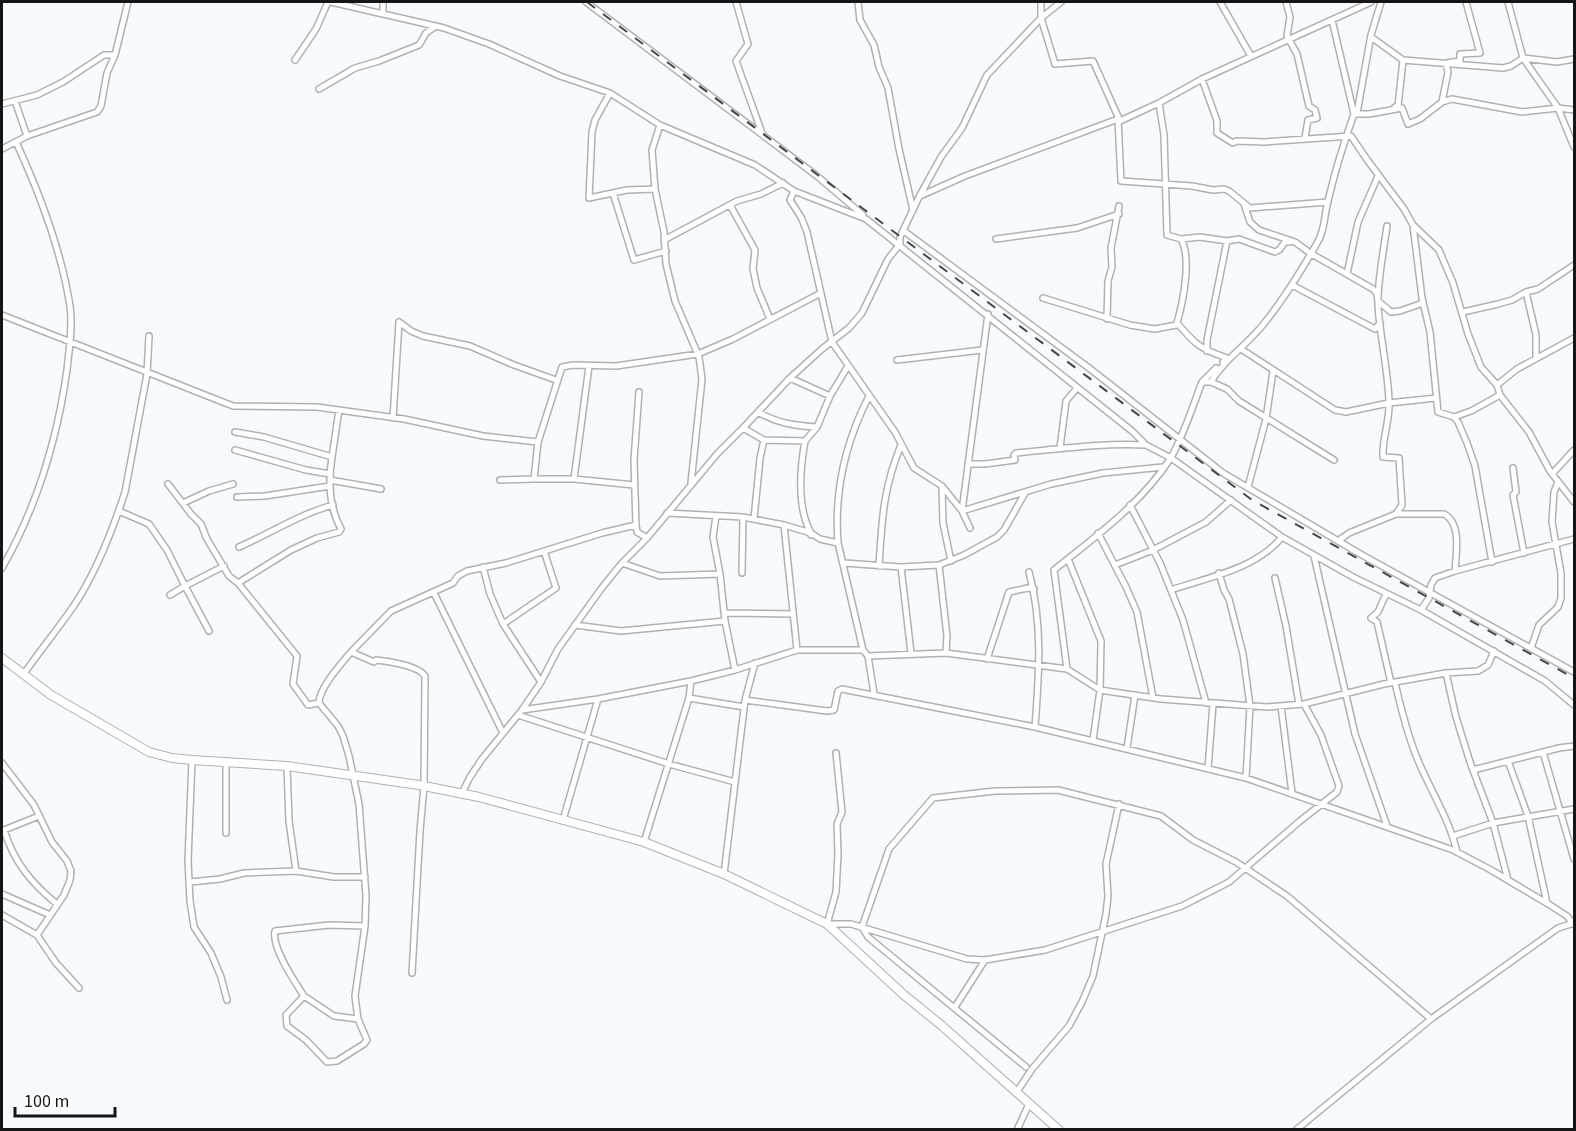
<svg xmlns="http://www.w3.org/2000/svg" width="1576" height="1131" font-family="'Source Sans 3',sans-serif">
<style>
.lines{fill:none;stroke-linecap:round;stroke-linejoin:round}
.street-casing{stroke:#afb2b4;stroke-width:8}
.secondary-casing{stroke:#afb2b4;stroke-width:10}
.street{stroke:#fff;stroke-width:5}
.secondary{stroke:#fff;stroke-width:8}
.rail{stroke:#454648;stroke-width:2;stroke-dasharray:10 10;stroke-linecap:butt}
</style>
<rect width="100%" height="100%" fill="#f8fbfe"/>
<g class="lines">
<defs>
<path id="street" d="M 331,2 L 444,28 L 489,44 L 560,76 L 610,93 L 660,125 L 755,165 L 794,191 L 866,219 L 1132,431 L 1146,445 L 1171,458 L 1282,537 L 1353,577 L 1421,610
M 383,2 L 383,14
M 586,2 L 817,176 L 863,215
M 736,2 L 748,44 L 736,61 L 762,133
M 858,2 L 860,20 L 874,45 L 879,67 L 888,88 L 899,149 L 913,210
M 1041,2 L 1041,18 L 1055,64 L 1093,61 L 1120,121
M 1220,2 L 1251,56
M 1286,2 L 1290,17 L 1287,36 L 1297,54 L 1309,106 L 1315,110 L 1317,118 L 1308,120 L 1305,138
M 1466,2 L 1480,53 L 1460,54 L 1460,61 L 1446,63 L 1448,72 L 1442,102 L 1452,99 L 1522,112 L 1558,108 L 1574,110
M 1508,2 L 1523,58 L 1558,108 L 1574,147
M 1332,20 L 1354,114 L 1369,114 L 1402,108 L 1408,124 L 1420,119 L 1442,102
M 1371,37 L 1403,60 L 1503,68 L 1511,66 L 1523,58 L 1557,62 L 1574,59
M 295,60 L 316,29 L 328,2
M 1202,79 L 1217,121 L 1217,133 L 1233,143 L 1236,141 L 1264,142 L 1351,136 L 1368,161 L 1404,209 L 1413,225 L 1439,250 L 1453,283 L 1468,334 L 1481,367 L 1497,385 L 1500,395 L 1529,432 L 1550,471 L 1574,502
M 319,89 L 355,68 L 379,61 L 419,45 L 426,33 L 436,26
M 610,93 L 595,120 L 592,132 L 589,198 L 627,190 L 655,189
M 15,101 L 27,136
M 1159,103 L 1164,135 L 1167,235 L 1181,239 C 1192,258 1183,302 1177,323 C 1195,344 1200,349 1227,358 L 1223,362
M 2,104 L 37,95 L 63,82 L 104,55 L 115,55
M 1395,107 L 1398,106 L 1403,60
M 1118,119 L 1121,181 L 1192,186 L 1213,190 L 1224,189 L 1229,191 L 1250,208 L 1328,202
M 660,125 L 652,150 L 655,189 L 664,232 L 666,264 L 675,301 L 699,357 L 702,379 L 691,483
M 2,149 L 27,136 L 97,112 L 101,106 L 107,73 L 115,55 L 128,2
M 794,191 L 790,200 L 801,217 L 807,232 L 832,342 L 895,432 L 914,468 L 942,486 L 962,511 L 1051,484 L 1103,473 L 1163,467
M 613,193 L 634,260 L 666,251
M 920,196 L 965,176 L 1118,119 L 1120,121 L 1159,103 L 1202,79 L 1371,2
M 1244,204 L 1250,222 L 1259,230 L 1295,242 L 1310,253 L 1373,289 L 1377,294 L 1378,301 L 1391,312 L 1400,311 L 1423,303
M 730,205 L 755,250 L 753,269 L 757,288 L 770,319
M 1413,225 L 1422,298 L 1430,332 L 1438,412 L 1454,417 L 1458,422 L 1467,443 L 1475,466 L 1492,562
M 1387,226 C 1384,248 1377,284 1378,305 C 1380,338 1388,369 1389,402 C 1390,421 1382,438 1383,457 L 1399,458 L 1402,505 L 1396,514
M 904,231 L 1089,368 L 1223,473 L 1362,555 L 1574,672
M 996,239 L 1077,228 L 1119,214
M 1181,239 L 1200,237 L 1227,241 L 1239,239 L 1275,252 L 1279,250 L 1285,242 L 1290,242
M 664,240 L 737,201 L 761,194 L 783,183
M 1347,274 L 1358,222 L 1378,176
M 1292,285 L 1375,329 L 1380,323
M 1526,292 L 1536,335 L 1536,358
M 1043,298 L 1130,325 L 1155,329 L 1176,325 L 1177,323
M 1463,312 L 1498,304 L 1512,300 L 1526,292 L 1538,289 L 1574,265
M 2,315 L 233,406 L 317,407 L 404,419 L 483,436 L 538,442
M 1107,319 L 1108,281 L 1112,267 L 1111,248 L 1119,206
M 399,322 L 411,331 L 423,336 L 470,346 L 514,365 L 556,380
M 1241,349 L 1335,410 L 1346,412 L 1389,403 L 1436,398
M 1207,351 L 1207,340 L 1227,241
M 897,360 L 982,350
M 790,378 L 830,396
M 1202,382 L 1216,368
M 1211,382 L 1227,389 L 1239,401 L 1334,460
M 1497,385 L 1517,369 L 1574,338
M 639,392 L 634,460 L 636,525 L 637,532 L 647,538
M 758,412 C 777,423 795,426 817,427
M 1454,417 L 1471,411 L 1500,395
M 393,418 L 399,322
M 235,432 L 264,437 L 332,457 L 339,410
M 805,441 L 817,427 L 830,396 L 848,366
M 1060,448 L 1066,401 L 1077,388
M 235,450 L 306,470 L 330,474
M 968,464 L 985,464 L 1015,460 L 1014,455 L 1016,453 C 1059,449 1101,443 1145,445
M 1513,468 L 1516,492 L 1513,495 L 1524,553
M 1552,474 L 1574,450
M 574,479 L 589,366
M 330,480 L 381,489
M 500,480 L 534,479
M 168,484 L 191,514 L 201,524 L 207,539 L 229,576 L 238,583 L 291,550 L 317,538 L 339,532 L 341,529 C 329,507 328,482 332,457
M 634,485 L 574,479 L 534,479 L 538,442 L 562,367 L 573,365 L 616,366 L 698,354 L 733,339 L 821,293
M 1248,487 L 1266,419 L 1273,371
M 942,488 L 943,523 L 951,561
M 237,497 L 265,496 L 330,486
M 183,503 L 209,491 L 233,484
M 1130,505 L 1160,563 L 1183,620 L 1206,703
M 119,511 L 149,524 L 167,550 L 185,586 L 224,566
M 667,513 L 743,517 L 784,525 L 811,533 C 797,508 800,469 805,441 L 764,440 L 743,428
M 716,516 L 713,537 L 720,574
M 754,519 L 760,458 L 764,440
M 784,525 L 797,650
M 970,528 L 962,511 L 988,314
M 1098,533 L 1126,587 L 1137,612 L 1153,698
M 811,535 L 811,533 L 820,539 L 838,543 C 834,492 846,441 869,396
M 1574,539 L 1455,571 L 1435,578 L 1431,585 L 1429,598 L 1421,610 L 1545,681 L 1574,705
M 1338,541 L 1349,533 L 1396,514 L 1444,514 C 1462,523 1456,554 1455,571
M 838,543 L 863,650
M 239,547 C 271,533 300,514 333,505
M 1314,556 L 1355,734 L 1387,826
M 1068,559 L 1101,641 L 1100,690 L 1093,740
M 622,563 L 660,576 L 720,574 L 725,621 L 735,670
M 844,563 L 901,567 L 939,565 L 964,555 L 997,537 L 1004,530 L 1025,493
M 939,565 L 947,636 L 946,653
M 1115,565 L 1153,550 L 1206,522 L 1231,500
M 879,566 C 882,519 883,489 901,445
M 483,567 L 490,594 L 503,624
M 901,567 L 911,653
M 2,568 C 37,507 57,440 67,370 C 69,349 73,327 70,306 C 61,249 40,194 16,142
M 1029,572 C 1043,623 1039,675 1035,727
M 742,573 L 743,517
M 1219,573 L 1224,590 L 1229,599 L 1243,654 L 1250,706 L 1246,778
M 1275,578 L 1286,626 L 1299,704
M 238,583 L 297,656 L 293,684 L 308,705 L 319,703
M 1171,590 C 1209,577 1256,569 1282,537
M 434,593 L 503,733
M 1386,594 L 1378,612 L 1371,618 L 1377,622 L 1391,683
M 170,595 L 185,586 L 209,631
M 724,613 L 792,614
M 575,625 L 621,631 L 725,621
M 1531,648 L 1539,625 L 1558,607 L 1561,598 L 1561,573 L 1552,522 L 1554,492 L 1558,482
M 351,652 C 341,664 319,688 319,703 L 338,726 L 343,736 L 349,756 L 359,804 L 366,896 L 365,926 L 355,996 L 358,1019 L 367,1040 L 364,1044 L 337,1061 L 327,1062 L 306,1040 L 287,1026 L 286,1015 L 304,996 L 334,1016 L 358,1019
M 868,656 L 874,694
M 987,659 L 1009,592 L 1028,588 L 1034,589
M 1067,669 L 1054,570 C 1095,537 1141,504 1170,459 C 1182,440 1194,403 1202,382 L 1211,382 C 1224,359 1250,343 1266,321 C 1285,297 1301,271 1316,245 C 1325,231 1324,216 1328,201 C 1335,171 1344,142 1354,114 L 1357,113 L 1371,35 L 1381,2
M 1446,673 L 1456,717 L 1470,762 L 1493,823 L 1508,880
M 23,675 C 39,652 57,630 73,607 C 96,573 112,532 125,492 L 147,374 L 149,336
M 541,682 L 503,624 L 556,588 L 544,551
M 1395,683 C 1401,708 1407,734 1417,758 C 1430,790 1449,818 1457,852
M 689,698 L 744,707
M 745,700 L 755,663
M 1281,706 L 1292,793
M 522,710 L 598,699 L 691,681 L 735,670 L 797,650 L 863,650 L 868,656 L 946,653 L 1067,669 L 1100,690 L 1161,699 L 1267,707 L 1304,704 L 1384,684 L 1446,673 L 1478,671 L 1488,665 L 1494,651
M 518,715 L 669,764 L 735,782
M 1127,748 L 1135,695
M 1543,752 L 1574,859
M 836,753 L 842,812 L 837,824 L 838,854 L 836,892 L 827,924 L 851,924 L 967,959 L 985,960 L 1045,950 L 1182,906 L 1229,882 L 1300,821 L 1337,792 L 1339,786 L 1321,735 L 1304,704
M 192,760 L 188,861 L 190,901 L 194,927 L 211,953 L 221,977 L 227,1000
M 1508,761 L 1528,816 L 1547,903
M 2,763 L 34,805 L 52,842 L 67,861 L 71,871 L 70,880 L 64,895 L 37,935 L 2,915
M 287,766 L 289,821 L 296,871 L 334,877 L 365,877
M 1208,769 L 1213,704
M 1473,770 L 1559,748 L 1574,746
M 462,793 L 470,777 L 482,759 L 522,710 L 541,682 L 558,649 L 601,589 L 622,563 L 647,538 L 717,454 L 743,428 L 790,378 L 822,349 L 849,328 L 862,313 L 888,259 L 900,244 L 900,237 L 919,197 L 941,157 L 962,128 L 987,75 L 1041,18 L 1061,2
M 39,816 L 4,830 C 14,862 31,883 57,904
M 563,820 L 598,699
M 226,833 L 226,761
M 1453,836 L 1493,823 L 1574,809
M 644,842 L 689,698 L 691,681
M 724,874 L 745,700 L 827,711 L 834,710 L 838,691 L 842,689 L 1035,727 L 1246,778 L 1453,850 L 1491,870 L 1550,905 L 1567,916 L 1573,924
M 190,882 L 220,879 L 244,873 L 296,871
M 2,894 L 50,915
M 37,935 L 56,963 L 79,988
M 412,973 L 420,831 L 424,786 L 425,676 C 419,666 388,661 376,660 L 374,662 L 351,652 L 391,611 L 453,583 L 458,576 L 467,571 L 506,563 L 602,533 L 636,525
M 304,996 C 295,982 271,947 275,931 L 329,925 L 365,926
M 955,1007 L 985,960
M 1026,1067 L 868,937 L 862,927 L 889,849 L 933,798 L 995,791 L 1058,790 L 1161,816 L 1193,840 L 1236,862 L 1287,896 L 1431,1019
M 1016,1093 L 1032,1069 L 1069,1026 L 1082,1002 L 1093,976 L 1106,914 L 1108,896 L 1106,864 L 1119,804
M 1017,1130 L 1029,1104
M 1296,1130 L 1431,1019 L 1558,928 L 1574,923"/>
<path id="secondary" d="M 2,658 L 51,695 L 149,752 L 172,758 L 192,760 L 287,766 L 419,785 L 479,797 L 644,842 L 724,874 L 827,924 L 904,995 L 941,1025 L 1059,1130"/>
</defs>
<use href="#street" class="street-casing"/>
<use href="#secondary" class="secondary-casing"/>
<use href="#street" class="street"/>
<use href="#secondary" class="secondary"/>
<path class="rail" d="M 587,2 L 1252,500 L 1574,678"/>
</g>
<rect width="1576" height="1131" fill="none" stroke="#151617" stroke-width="6"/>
<path d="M15 1107v9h100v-9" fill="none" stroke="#151617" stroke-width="3"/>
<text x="24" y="1107" font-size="18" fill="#151617" stroke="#ffffff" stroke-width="4.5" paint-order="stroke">100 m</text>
</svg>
